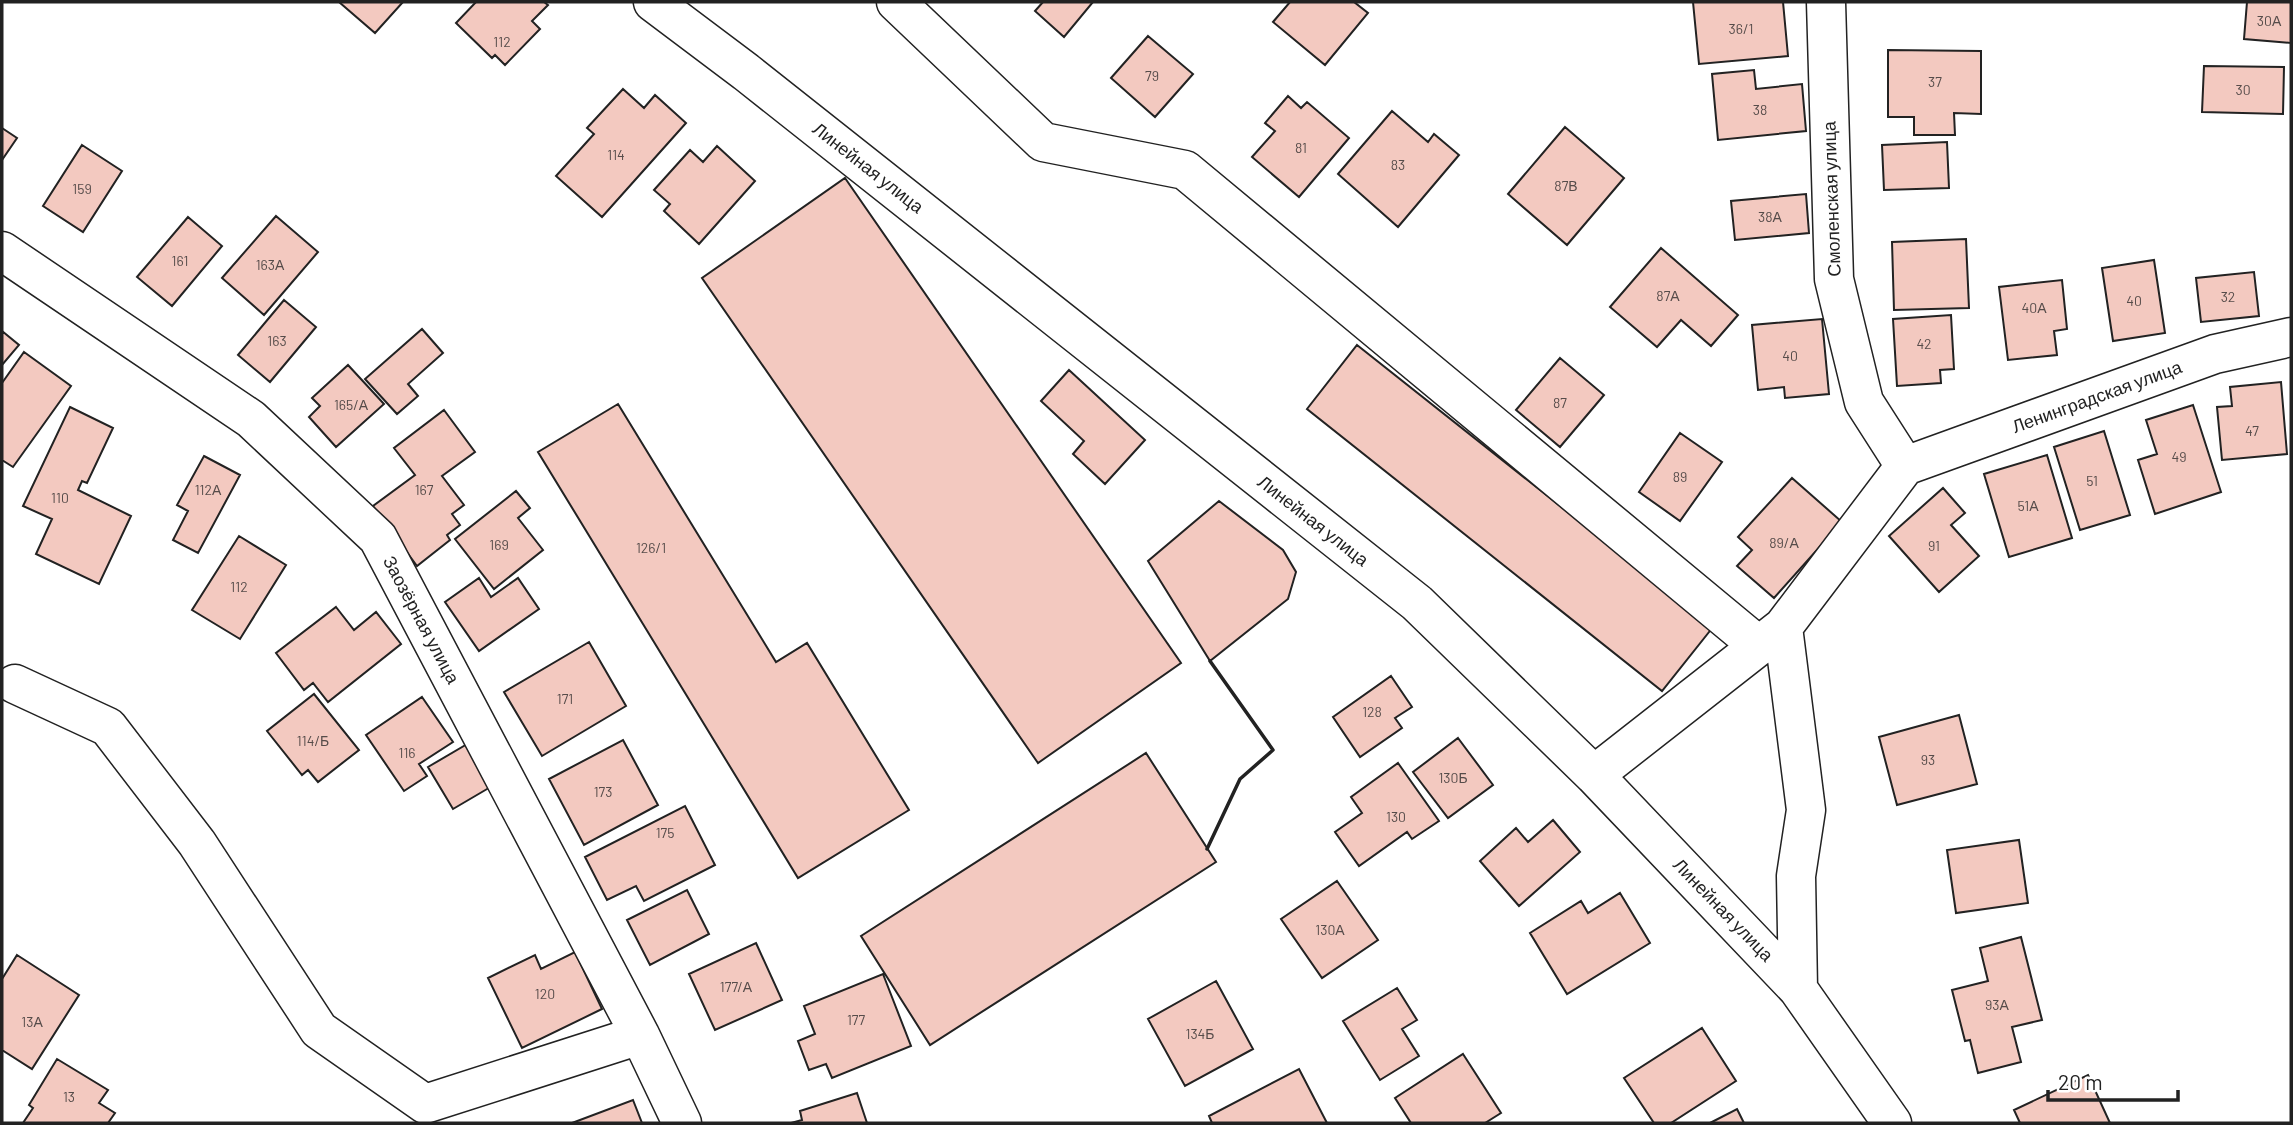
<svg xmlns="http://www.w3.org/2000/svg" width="2293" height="1125" font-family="Barlow,sans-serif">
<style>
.building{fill:#f3c9c0;stroke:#222;stroke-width:2}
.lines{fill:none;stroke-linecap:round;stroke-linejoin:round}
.minor-casing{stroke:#222;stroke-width:41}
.minor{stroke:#fff;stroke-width:38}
.wall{stroke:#222;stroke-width:3.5}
.labels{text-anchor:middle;stroke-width:5;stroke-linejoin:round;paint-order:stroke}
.number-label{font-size:14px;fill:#564c4a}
.street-label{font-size:18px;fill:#222;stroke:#fff}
</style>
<rect width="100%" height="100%" fill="#fff"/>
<path class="building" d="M 339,2 L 403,2 L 375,33 Z
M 476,2 L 544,2 L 548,5 L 532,21 L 540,29 L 505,65 L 495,55 L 492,58 L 456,23 Z
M 1043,2 L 1093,2 L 1064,37 L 1035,11 Z
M 1290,2 L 1354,2 L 1368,13 L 1325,65 L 1273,22 Z
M 1693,2 L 1783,2 L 1788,56 L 1699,64 Z
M 2247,2 L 2291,2 L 2291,43 L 2244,39 Z
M 1148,36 L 1193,74 L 1155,117 L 1111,78 Z
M 1888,50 L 1981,51 L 1981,114 L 1954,113 L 1955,135 L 1914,135 L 1914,117 L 1888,117 Z
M 2204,66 L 2284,67 L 2283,114 L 2202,112 Z
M 1754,70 L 1756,89 L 1802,84 L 1806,131 L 1718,140 L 1712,74 Z
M 623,89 L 644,108 L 655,95 L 686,123 L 602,217 L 556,176 L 594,134 L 587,128 Z
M 1288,96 L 1301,108 L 1307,102 L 1349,138 L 1299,197 L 1252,157 L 1275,131 L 1265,123 Z
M 1392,111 L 1428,142 L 1434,134 L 1459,155 L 1398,227 L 1338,174 Z
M 1565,127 L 1624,178 L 1567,245 L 1508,194 Z
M 2,128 L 17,138 L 2,160 Z
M 1947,142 L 1949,188 L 1884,190 L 1882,145 Z
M 82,145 L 122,171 L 83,232 L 43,206 Z
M 717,146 L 755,181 L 699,244 L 664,211 L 670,204 L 654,190 L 690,150 L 703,162 Z
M 845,178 L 1181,663 L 1038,763 L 702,278 Z
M 1806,194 L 1809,233 L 1735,240 L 1731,201 Z
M 276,216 L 318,252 L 264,315 L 222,278 Z
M 188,217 L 222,246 L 172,306 L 137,277 Z
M 1966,239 L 1969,308 L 1894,310 L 1892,242 Z
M 1661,248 L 1738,315 L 1711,346 L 1681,320 L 1657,347 L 1610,307 Z
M 2154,260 L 2165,333 L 2113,341 L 2102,268 Z
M 2254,272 L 2259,316 L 2201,322 L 2196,278 Z
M 2062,280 L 2067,329 L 2054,331 L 2057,355 L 2008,360 L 1999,287 Z
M 284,300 L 316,327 L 270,382 L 238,355 Z
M 1951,315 L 1954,369 L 1940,370 L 1941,383 L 1897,386 L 1893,319 Z
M 1822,319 L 1829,394 L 1785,398 L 1784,387 L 1758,390 L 1752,325 Z
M 422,329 L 443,353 L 408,384 L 418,396 L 397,414 L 365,379 Z
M 2,331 L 19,345 L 2,365 Z
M 1357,345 L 1713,627 L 1662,691 L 1307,409 Z
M 24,352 L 71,386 L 13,467 L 2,460 L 2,383 Z
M 1560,358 L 1604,395 L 1560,447 L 1516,410 Z
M 348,365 L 384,404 L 336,447 L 309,417 L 320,406 L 312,398 Z
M 1069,370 L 1145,440 L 1105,484 L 1073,454 L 1084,441 L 1041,401 Z
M 2281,382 L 2287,454 L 2222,460 L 2217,407 L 2232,406 L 2230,387 Z
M 618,404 L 776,662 L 807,643 L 909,810 L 798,878 L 538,452 Z
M 2193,405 L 2221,492 L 2155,514 L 2138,460 L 2157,454 L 2146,420 Z
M 70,407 L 113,428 L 87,483 L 82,481 L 78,490 L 131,516 L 99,584 L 36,554 L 52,519 L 23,506 Z
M 444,410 L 475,452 L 442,476 L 464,505 L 452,514 L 460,525 L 447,535 L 450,540 L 417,566 L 373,506 L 415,475 L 394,448 Z
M 2104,431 L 2130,515 L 2080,530 L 2054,447 Z
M 1680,433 L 1722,462 L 1680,521 L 1639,492 Z
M 2047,455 L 2072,538 L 2009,557 L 1984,474 Z
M 204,456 L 240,475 L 198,553 L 173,540 L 188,511 L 177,505 Z
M 1792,478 L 1842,522 L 1774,598 L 1737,566 L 1752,550 L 1738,537 Z
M 1943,488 L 1965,513 L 1951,525 L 1979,556 L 1939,592 L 1889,536 Z
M 516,491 L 530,508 L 518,518 L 543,550 L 494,589 L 455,539 Z
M 1219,501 L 1283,550 L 1296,572 L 1288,599 L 1210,661 L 1148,561 Z
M 239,536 L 286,565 L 240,639 L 192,610 Z
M 479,578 L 491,597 L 518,578 L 539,609 L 479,651 L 445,602 Z
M 336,607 L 354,630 L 376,612 L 401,644 L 328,702 L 313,683 L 304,690 L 276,653 Z
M 589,642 L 626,706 L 542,756 L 504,692 Z
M 1391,676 L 1412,707 L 1395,718 L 1402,728 L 1360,757 L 1333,717 Z
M 314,694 L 359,750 L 318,782 L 308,770 L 302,775 L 267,731 Z
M 422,697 L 453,742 L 419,764 L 427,776 L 404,791 L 366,735 Z
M 1959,715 L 1977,784 L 1897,805 L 1879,737 Z
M 1458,738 L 1493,785 L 1448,818 L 1413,772 Z
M 474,740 L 499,782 L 453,809 L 428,767 Z
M 623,740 L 658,805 L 584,845 L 549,779 Z
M 1146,753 L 1216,862 L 930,1045 L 861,936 Z
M 1398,763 L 1439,821 L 1412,839 L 1407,832 L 1359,866 L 1335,832 L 1362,813 L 1351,797 Z
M 685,806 L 715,865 L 644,901 L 636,886 L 607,900 L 585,857 Z
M 1553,820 L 1580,852 L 1519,906 L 1480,861 L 1516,828 L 1528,842 Z
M 2019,840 L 2028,903 L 1956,913 L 1947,850 Z
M 1337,881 L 1378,940 L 1322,978 L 1281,919 Z
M 687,890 L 709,934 L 650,965 L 627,920 Z
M 1620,893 L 1650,943 L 1567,994 L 1530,933 L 1581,901 L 1588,913 Z
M 2021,937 L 2042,1020 L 2012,1027 L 2021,1062 L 1978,1073 L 1970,1040 L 1965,1041 L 1952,990 L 1988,981 L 1980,948 Z
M 756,943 L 782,1000 L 715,1030 L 689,974 Z
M 575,952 L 602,1009 L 522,1048 L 488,978 L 535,955 L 541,969 Z
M 17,955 L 79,995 L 32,1069 L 2,1050 L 2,979 Z
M 883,974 L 911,1046 L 832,1078 L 826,1064 L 809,1070 L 798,1041 L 815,1034 L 804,1006 Z
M 1216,981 L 1253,1049 L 1185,1086 L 1148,1019 Z
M 1397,988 L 1417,1020 L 1402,1029 L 1419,1056 L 1380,1080 L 1343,1021 Z
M 1702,1028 L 1736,1081 L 1671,1123 L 1654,1123 L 1624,1078 Z
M 1463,1054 L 1501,1113 L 1485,1123 L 1411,1123 L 1395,1098 Z
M 57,1059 L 108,1090 L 99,1103 L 115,1113 L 108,1123 L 23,1123 L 33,1108 L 29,1105 Z
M 1299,1069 L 1327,1123 L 1212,1123 L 1209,1116 Z
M 2088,1075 L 2110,1123 L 2020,1123 L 2014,1110 Z
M 857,1093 L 867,1123 L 791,1123 L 802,1120 L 800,1111 Z
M 633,1100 L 642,1123 L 572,1123 Z
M 1737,1109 L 1744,1123 L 1710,1123 Z"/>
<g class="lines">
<defs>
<path id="minor" d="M 653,2 L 746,72 L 1417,603 L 1594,775 L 1798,989 L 1892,1123
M 896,2 L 1043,142 L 1185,170 L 1759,646
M 1826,2 L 1834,279 L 1864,402 L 1905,466
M 2,251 L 251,419 L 378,538 L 640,1035 L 682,1123
M 1905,466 L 2215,354 L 2291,337
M 1783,627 L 1806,810 L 1796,876 L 1798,989
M 15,684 L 108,727 L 197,843 L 319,1030 L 425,1104 L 640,1035
M 1594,775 L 1783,627 L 1905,466"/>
</defs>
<use href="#minor" class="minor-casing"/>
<use href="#minor" class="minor"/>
<path class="wall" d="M 1207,849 L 1240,779 L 1273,750 L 1210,661"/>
</g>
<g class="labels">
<g class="number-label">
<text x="2269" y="26">30А</text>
<text x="1741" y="34">36/1</text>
<text x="502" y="47">112</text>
<text x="1152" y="81">79</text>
<text x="1935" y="87">37</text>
<text x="2243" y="95">30</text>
<text x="1760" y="115">38</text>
<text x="1301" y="153">81</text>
<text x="616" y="160">114</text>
<text x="1398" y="170">83</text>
<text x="1566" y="191">87В</text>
<text x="82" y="194">159</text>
<text x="1770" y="222">38А</text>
<text x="180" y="266">161</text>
<text x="270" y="270">163А</text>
<text x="1668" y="301">87А</text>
<text x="2228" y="302">32</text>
<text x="2134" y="306">40</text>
<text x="2034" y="313">40А</text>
<text x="277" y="346">163</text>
<text x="1924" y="349">42</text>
<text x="1790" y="361">40</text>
<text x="1560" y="408">87</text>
<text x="351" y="410">165/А</text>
<text x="2252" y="436">47</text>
<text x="2179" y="462">49</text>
<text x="1680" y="482">89</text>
<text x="2092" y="486">51</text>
<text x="208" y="495">112А</text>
<text x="424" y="495">167</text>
<text x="60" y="503">110</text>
<text x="2028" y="511">51А</text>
<text x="1784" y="548">89/А</text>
<text x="499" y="550">169</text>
<text x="1934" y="551">91</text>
<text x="651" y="553">126/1</text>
<text x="239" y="592">112</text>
<text x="565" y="704">171</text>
<text x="1372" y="717">128</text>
<text x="313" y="746">114/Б</text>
<text x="407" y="758">116</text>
<text x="1928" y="765">93</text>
<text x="1453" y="783">130Б</text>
<text x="603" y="797">173</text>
<text x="1396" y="822">130</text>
<text x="665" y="838">175</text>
<text x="1330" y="935">130А</text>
<text x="736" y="992">177/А</text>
<text x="545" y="999">120</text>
<text x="1997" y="1010">93А</text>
<text x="856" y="1025">177</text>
<text x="32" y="1027">13А</text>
<text x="1200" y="1039">134Б</text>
<text x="69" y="1102">13</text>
</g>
<g class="street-label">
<text transform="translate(868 168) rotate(38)" y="6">Линейная улица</text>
<text transform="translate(1832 199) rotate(-92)" y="6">Смоленская улица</text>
<text transform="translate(2097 397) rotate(-20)" y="6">Ленинградская улица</text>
<text transform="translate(1313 521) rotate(38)" y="6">Линейная улица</text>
<text transform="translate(421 620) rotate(62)" y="6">Заозёрная улица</text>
<text transform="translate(1723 910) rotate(46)" y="6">Линейная улица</text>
</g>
</g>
<rect width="2293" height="1125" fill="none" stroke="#222222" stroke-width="7"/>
<path d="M2048 1090v10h130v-10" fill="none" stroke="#222222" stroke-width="3.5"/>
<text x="2058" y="1090" font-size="21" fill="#222222" stroke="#ffffff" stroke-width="5" paint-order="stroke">20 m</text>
</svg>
